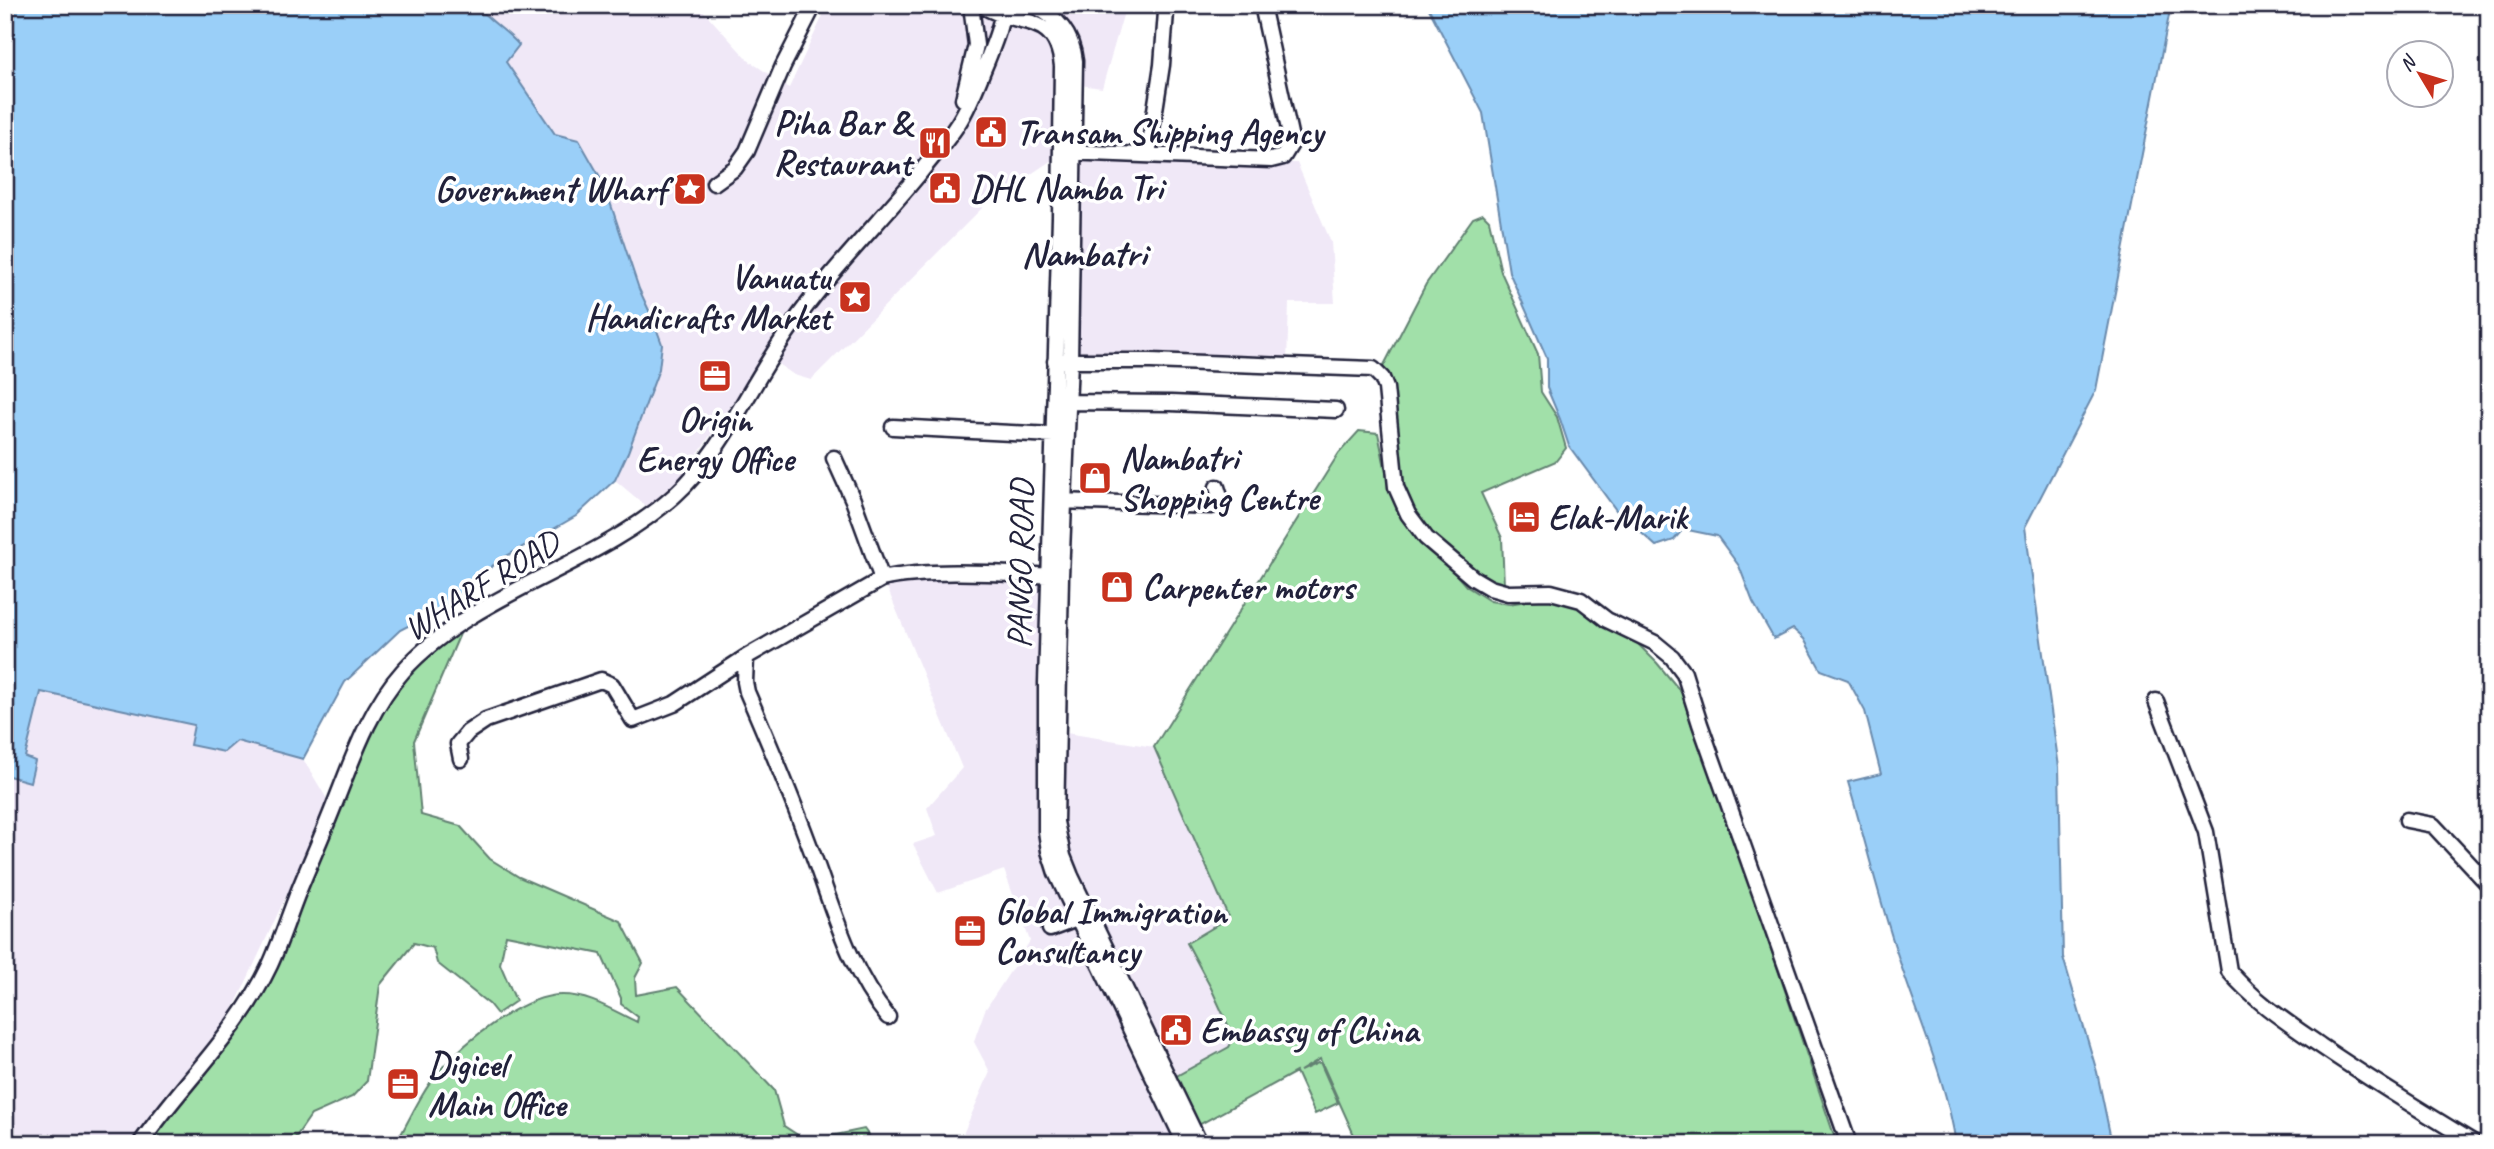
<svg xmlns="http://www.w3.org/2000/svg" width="2494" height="1149" font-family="Caveat,sans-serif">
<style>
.built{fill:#f0e8f7}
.green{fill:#a1e0a9;stroke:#628172;stroke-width:2}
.water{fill:#9acff8;stroke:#6a8aac;stroke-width:2}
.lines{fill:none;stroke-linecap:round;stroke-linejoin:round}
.minor-casing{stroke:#22223b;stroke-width:19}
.minor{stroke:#fff;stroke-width:14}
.labels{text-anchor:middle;stroke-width:7;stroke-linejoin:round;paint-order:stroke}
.poi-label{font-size:35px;font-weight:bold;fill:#22223b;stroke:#fff;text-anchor:start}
.street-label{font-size:35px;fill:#22223b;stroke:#fff}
.neighbourhood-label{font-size:37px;font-weight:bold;fill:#22223b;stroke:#fff}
</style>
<rect width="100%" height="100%" fill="#fff"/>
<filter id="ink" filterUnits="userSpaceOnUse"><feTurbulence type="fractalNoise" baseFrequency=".0143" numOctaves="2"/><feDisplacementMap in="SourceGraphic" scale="14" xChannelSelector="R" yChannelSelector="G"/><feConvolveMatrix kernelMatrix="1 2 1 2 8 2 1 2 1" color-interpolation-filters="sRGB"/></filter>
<g filter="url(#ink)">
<path class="built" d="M 476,5 L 698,5 L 748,60 L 789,88 L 828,5 L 1126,5 L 1102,88 L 1057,82 L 1052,160 L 1297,163 L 1331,242 L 1335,303 L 1289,303 L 1287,362 L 1050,355 L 1052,160 L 985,205 L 811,380 L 794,375 L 775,362 L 813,287 L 785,321 L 726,413 L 677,483 L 647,507 L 615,480 L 628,452 L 659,370 L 662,344 L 652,317 L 639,289 L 604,184 L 579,141 L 555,135 L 506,62 L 508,32 L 491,22 Z
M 931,580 L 1045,584 L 1041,729 L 1154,747 L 1230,919 L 1188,944 L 1234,1038 L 1187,1144 L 974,1144 L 963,1134 L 990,1072 L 974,1042 L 976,1035 L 985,1010 L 1030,941 L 1004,870 L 938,893 L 913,844 L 937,836 L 927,808 L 962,768 L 886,585 Z
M 41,692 L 194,725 L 190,744 L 236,741 L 303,759 L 327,799 L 294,879 L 231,1014 L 131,1144 L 5,1144 L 5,775 L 29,782 L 25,757 Z"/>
<path class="green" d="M 1483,214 L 1489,220 L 1501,272 L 1538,354 L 1541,392 L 1557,417 L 1566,448 L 1556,461 L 1481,493 L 1502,538 L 1504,585 L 1494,588 L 1430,534 L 1412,511 L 1401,485 L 1382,369 L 1426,284 L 1473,218 Z
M 1359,431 L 1378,433 L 1389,487 L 1445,562 L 1466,586 L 1490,601 L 1509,604 L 1545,598 L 1578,607 L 1605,628 L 1634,640 L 1657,663 L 1682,693 L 1690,720 L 1731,831 L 1837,1144 L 1358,1144 L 1320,1059 L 1300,1071 L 1320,1062 L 1338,1103 L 1315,1114 L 1296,1072 L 1197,1126 L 1173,1078 L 1229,1047 L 1234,1038 L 1211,988 L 1187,943 L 1229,918 L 1154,747 L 1339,453 Z
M 465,622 L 414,741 L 421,815 L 460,826 L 490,859 L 519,877 L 621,921 L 643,963 L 635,978 L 636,995 L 677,987 L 774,1090 L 784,1126 L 807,1141 L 864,1129 L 875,1144 L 396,1144 C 409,1120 422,1091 440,1070 C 466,1041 522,995 562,995 C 591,995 613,1011 637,1022 L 638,1017 L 621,1004 L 621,998 L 601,954 L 506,935 L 500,964 L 516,1001 L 497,1014 L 489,1004 L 437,963 L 433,948 L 414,943 L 380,985 L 367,1081 L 352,1097 L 311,1115 L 291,1144 L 139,1144 L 247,1002 L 391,683 Z"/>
<path class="water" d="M 5,5 L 476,5 C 490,22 505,29 519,45 L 506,62 L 555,134 L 579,140 L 604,184 L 639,289 L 652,317 L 662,344 L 659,369 L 628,452 L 615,480 L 576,516 L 498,561 L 445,607 L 400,630 L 345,682 L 303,759 L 237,741 L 224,752 L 190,745 L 194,725 L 41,692 L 25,757 L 35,761 L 30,782 L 5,775 Z
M 1427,5 L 2171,5 L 2096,390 L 2025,527 L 2059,767 L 2063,957 L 2097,1072 L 2112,1144 L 1956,1144 C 1946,1078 1918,1019 1898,956 C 1879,899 1865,840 1848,782 L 1881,774 L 1865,711 L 1848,680 L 1821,670 L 1804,639 L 1793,629 L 1774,639 L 1753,602 L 1739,566 L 1717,536 L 1683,529 L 1674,540 L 1656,546 L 1616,510 L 1569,446 L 1560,419 L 1547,388 L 1547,358 L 1509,272 L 1483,113 Z"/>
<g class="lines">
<defs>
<path id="minor" d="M 982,5 C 1016,29 1056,9 1062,66 L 1060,217 L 1046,683 L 1046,831 L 1049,851 L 1056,873 L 1185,1144
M 1034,5 C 1058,19 1072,33 1075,61 L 1070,361 L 1061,576 L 1056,822 L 1063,856 L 1071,876 L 1200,1144
M 963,99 L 976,45 L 971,5
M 1065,152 L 1271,160 L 1283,157 L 1291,144 L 1290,134 L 1262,5
M 1148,155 L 1162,65 L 1166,12 L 1164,5
M 714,183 L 735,168 L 747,151 L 783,66 L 814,5
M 1055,361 L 1151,361 L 1373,369 L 1382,378 L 1386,388 L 1396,487 L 1408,514 L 1426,538 L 1473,578 L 1490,588 L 1508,593 L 1551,592 L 1581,600 L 1607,620 L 1655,643 L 1672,657 L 1684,673 L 1700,724 L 1849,1144
M 1059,402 L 1171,403 L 1336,410
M 893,427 L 1053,435
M 834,458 L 853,500 L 882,579
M 1059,501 L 1212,506 L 1218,504 L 1221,500 L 1217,487
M 746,657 L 745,682 L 747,692 C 770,745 792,798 812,852 C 833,908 849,970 888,1017
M 2156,701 L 2206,832 L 2229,971 C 2255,1002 2288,1023 2321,1046 C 2371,1080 2423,1112 2476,1144
M 461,759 L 458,744 L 468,732 L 486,720 L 601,680 L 612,685 L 633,720 L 674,704 L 746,657 L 882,579 C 932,568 1006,574 1057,576
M 2407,820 L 2433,825 L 2489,885
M 1050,929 L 1085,916
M 140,1144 C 182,1083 238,1033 270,965 C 281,941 289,915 299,890 C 310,863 322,836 333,808 C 352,761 368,710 403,671 C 474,592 595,567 674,496 C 724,451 752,381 791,327 C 829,272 877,225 919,174 C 932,157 948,140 959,122 C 971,103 978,82 987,61 C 994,43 1002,25 1003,5"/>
</defs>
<use href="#minor" class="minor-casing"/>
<use href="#minor" class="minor"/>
</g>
</g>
<defs>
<symbol id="civic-square" viewBox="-11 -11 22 22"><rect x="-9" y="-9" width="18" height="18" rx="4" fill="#c8321e" stroke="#fff"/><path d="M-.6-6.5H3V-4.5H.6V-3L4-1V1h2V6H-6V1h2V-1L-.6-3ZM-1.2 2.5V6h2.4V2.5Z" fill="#fff"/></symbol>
<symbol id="restaurant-square" viewBox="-11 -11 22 22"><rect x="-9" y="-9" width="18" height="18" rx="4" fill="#c8321e" stroke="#fff"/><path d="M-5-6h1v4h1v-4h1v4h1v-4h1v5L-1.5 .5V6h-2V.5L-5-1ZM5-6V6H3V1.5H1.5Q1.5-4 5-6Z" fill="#fff"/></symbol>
<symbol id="sight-square" viewBox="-11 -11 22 22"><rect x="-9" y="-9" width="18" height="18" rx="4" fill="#c8321e" stroke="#fff"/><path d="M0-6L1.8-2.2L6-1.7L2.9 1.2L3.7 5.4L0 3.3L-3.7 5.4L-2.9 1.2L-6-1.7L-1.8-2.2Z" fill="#fff"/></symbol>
<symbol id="office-square" viewBox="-11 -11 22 22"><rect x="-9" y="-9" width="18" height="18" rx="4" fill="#c8321e" stroke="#fff"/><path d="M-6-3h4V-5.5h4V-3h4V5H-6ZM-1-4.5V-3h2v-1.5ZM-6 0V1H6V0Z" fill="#fff"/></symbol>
<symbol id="shop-square" viewBox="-11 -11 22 22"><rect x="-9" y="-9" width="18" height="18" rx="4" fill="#c8321e" stroke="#fff"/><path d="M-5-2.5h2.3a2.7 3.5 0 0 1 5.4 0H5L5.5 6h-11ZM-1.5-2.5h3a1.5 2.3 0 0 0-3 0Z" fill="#fff"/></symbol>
<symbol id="hotel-square" viewBox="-11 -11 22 22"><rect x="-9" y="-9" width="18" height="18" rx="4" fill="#c8321e" stroke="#fff"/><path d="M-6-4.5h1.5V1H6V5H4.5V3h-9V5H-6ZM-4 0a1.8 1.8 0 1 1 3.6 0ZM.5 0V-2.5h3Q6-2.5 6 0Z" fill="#fff"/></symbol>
</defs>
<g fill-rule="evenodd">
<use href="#civic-square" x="972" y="113" width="38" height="38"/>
<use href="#restaurant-square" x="916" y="124" width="38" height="38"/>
<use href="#civic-square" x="926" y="169" width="38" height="38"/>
<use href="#sight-square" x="671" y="170" width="38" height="38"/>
<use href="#sight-square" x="836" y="278" width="38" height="38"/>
<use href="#office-square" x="696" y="357" width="38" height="38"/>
<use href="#shop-square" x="1076" y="459" width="38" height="38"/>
<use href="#hotel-square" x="1505" y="498" width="38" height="38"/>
<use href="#shop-square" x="1098" y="568" width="38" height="38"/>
<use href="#office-square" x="951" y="912" width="38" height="38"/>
<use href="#civic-square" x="1157" y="1011" width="38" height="38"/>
<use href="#office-square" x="384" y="1065" width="38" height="38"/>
</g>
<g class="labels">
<g class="poi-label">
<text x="911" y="135" text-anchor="end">Piha Bar &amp;<tspan x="911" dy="40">Restaurant</tspan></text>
<text x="1016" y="144">Transam Shipping Agency</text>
<text x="970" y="200">DHL Namba Tri</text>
<text x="666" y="201" text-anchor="end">Government Wharf</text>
<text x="830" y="289" text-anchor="end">Vanuatu<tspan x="830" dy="40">Handicrafts Market</tspan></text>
<text x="715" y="431" text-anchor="middle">Origin<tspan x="715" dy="40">Energy Office</tspan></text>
<text x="1120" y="470">Nambatri<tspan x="1120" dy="40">Shopping Centre</tspan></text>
<text x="1548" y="529">Elak-Marik</text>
<text x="1142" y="599">Carpenter motors</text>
<text x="995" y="923">Global Immigration<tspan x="995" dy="40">Consultancy</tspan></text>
<text x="1200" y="1042">Embassy of China</text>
<text x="428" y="1076">Digicel<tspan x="428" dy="40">Main Office</tspan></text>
</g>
<g class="street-label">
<text transform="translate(1020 564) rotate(-89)" y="12">PANGO ROAD</text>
<text transform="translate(481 585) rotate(-32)" y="12">WHARF ROAD</text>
</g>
<g class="neighbourhood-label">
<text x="1084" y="266">Nambatri</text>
</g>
</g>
<rect width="2494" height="1149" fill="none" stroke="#fff" stroke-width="28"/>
<rect x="14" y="14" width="2466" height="1121" fill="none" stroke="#22223b" stroke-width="2.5" filter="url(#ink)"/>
<g transform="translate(2420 74) rotate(308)"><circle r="33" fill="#ffffff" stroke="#a7a7b1" stroke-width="2"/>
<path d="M0-5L12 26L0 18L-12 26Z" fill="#c8321e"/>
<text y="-10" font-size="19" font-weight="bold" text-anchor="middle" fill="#22223b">N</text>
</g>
</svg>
